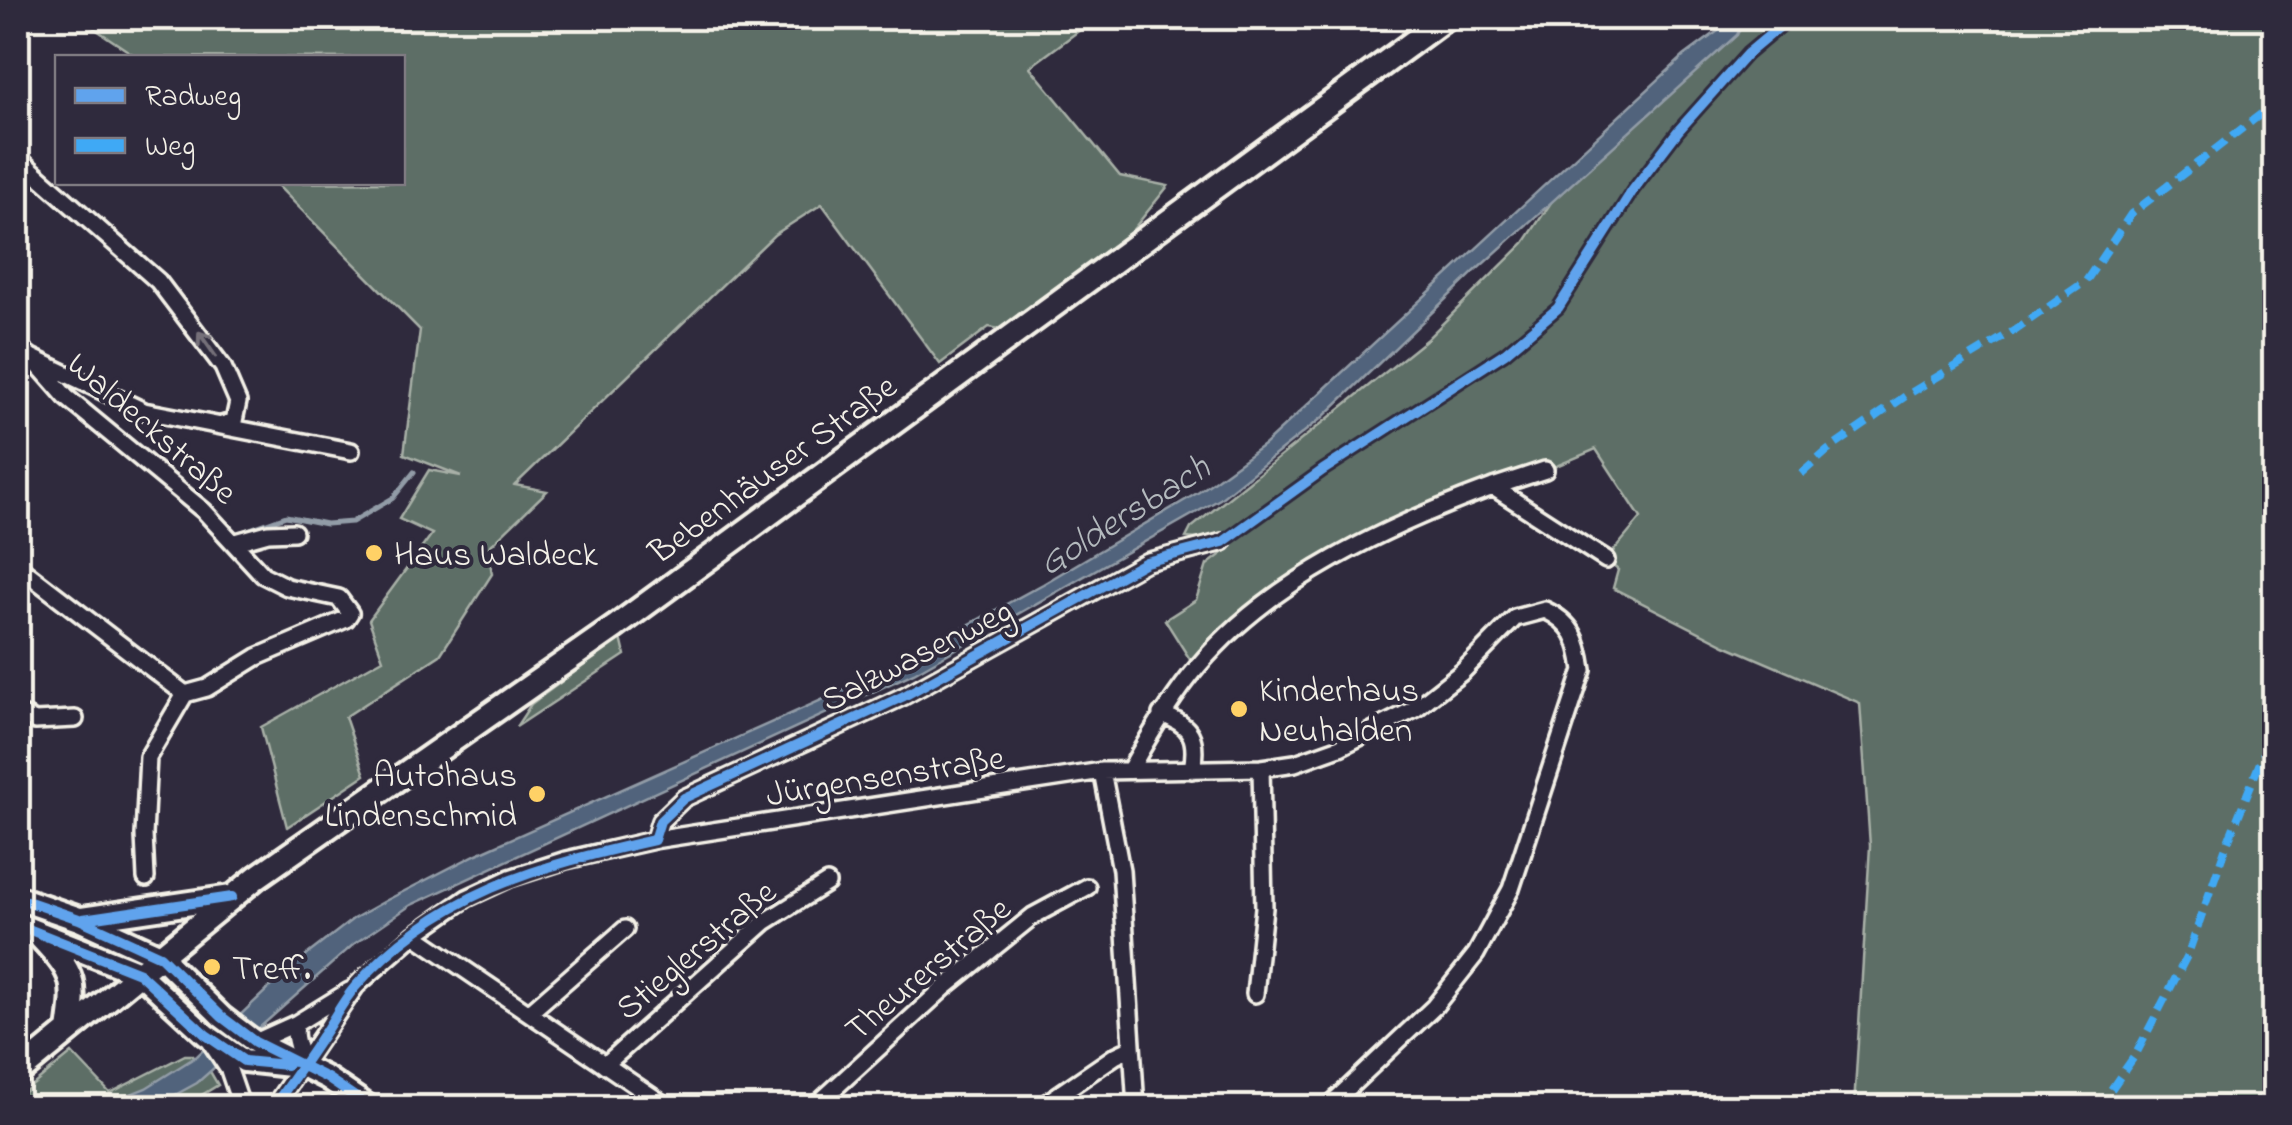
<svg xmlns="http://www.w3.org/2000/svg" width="2292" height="1125" font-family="'Indie Flower',sans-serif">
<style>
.green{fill:#5d6e66;stroke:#a8b0a7;stroke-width:2.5}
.water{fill:#51647c;stroke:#929ca7;stroke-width:2.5}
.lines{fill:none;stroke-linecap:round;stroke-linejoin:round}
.stream{stroke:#929ca7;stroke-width:5}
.minor-casing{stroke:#f4f1e8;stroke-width:22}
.tertiary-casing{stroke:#f4f1e8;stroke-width:28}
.secondary-casing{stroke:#f4f1e8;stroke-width:30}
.minor{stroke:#2f2a3d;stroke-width:15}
.tertiary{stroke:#2f2a3d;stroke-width:20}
.secondary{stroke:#2f2a3d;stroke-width:22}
.quiet{stroke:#3fa9f5;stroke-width:8;stroke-dasharray:15 8;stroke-linecap:butt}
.cycleway-casing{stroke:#2f2a3d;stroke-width:16}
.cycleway{stroke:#60a3ed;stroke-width:10}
.oneway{stroke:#747079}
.poi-dot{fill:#ffd166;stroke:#2f2a3d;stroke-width:4}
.labels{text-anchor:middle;stroke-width:8;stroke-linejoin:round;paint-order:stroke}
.street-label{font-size:35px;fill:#f4f1e8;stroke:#2f2a3d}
.poi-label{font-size:35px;fill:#f4f1e8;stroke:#2f2a3d;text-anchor:start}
.water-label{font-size:38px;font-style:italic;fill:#b3b9bd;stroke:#2f2a3d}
</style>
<rect width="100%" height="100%" fill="#2f2a3d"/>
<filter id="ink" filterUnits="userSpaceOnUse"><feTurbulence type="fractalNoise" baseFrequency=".01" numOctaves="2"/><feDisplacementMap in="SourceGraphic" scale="20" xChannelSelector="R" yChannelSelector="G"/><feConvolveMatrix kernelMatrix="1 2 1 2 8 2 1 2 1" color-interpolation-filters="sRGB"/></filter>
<g filter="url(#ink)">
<path class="green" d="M 79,18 L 1096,18 L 1030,67 L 1120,176 L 1168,186 L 1131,232 L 1000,329 L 989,327 L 940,364 L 822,204 L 774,235 L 515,485 L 547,491 L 488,548 L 492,574 L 440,655 L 345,717 L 365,775 L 287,827 L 261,727 L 383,659 L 369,620 L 432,534 L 399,519 L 429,470 L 461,476 L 404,454 L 420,330 L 275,183 L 402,182 L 402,58 L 137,57 Z
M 1732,18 L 2274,18 L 2274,1107 L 1854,1107 L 1870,846 L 1860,703 L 1725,645 L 1613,588 L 1618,570 L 1606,560 L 1641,518 L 1596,449 L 1310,571 L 1196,669 L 1165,620 L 1196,600 L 1207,565 L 1227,550 L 1220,536 L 1210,540 L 1186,538 L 1191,528 L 1427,339 L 1524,243 L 1572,171 Z
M 621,638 L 625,655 L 516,727 L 531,704 Z
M 72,1053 L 110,1093 L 185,1055 L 192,1055 L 211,1073 L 218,1085 L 182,1107 L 18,1108 L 18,1097 Z"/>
<path class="water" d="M 1726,18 L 1752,18 L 1741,26 L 1737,35 L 1473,273 L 1323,417 L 1220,499 L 914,673 L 411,905 L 354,944 L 197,1083 L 153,1107 L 96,1108 L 146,1088 L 197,1056 L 291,967 L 353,919 L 387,900 L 477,854 L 873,677 L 1043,584 L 1199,492 L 1265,444 L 1684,56 L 1726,25 Z"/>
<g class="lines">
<path class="stream" d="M 239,533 L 286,516 L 326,524 L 352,522 L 393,498 L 414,472"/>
<defs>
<path id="minor" d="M 18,158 L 158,281 L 223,367 L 238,402 L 234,421 L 222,425
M 18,347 L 31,357 L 144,411 L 351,451
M 31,357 L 66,397 L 204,511 L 263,575 L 287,587 L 339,598 L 350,613 L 346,619 L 257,657 L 207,688 L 185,694 L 148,757 L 144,835 L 146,878
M 1493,487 L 1545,470
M 236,542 L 268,533 L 294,532
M 18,566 L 185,694
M 18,713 L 35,721 L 75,719
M 1161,714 C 1192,725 1198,738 1192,770
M 1131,768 C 1151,732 1172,697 1199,665 C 1271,579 1390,525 1493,487 L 1606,560
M 1102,771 L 1121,870 L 1136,1108
M 654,840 L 660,821 L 684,798 L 904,696 L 1146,562 L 1223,542
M 414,935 L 669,1108
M 1255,994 L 1264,908 L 1261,768
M 530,1012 L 625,929
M 297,1023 C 291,1038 302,1051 302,1067
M 255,1042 L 297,1023 L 349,991
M 211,1043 L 229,1070 L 242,1108
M 605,1065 L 765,922 L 827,883
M 273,1108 L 356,986 L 414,935 L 467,898 L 510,878 L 566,860 L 654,840 L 1102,771 L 1261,768 L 1295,763 L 1340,747 L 1415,709 L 1462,672 L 1515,618 L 1545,610 C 1573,623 1579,640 1583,670 L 1511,889 L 1476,954 L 1434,1007 L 1327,1108
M 813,1108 L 944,988 L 1033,916 L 1087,887
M 1039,1108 L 1115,1056 L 1132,1048"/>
<path id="tertiary" d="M 160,956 L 222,1017 L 255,1042 L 327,1078 L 371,1108
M 139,973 L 206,1035 L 244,1061 L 290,1066"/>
<path id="secondary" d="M 18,898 L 79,919 L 160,956
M 82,919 L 232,897
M 18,925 L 139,973
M 41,938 C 76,975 76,982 69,1031
M 18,1073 L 257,877 L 615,627 L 1446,18"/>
</defs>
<use href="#minor" class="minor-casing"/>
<use href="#tertiary" class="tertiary-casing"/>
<use href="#secondary" class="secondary-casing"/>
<use href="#minor" class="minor"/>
<use href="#tertiary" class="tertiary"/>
<use href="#secondary" class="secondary"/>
<path class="quiet" d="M 1801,474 L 1827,451 L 1907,395 L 2012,332 L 2086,281 L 2131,214 L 2274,104
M 2098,1108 L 2136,1054 L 2188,954 L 2225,849 L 2274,728"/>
<defs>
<path id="cycleway" d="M 18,898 L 79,919 L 160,956 L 222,1017 L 255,1042 L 327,1078 L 371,1108
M 83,919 L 232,897
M 18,925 L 139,973 L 206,1035 L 244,1061 L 287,1065
M 273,1108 C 289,1084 306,1061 321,1038 C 333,1021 342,1002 355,987 C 437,893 538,866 654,840 L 660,821 L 684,798 L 904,696 L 1146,562 L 1223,542 L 1323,470 L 1505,353 L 1558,308 L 1633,190 L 1678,131 L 1747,54 L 1790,18"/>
</defs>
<use href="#cycleway" class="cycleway-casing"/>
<use href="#cycleway" class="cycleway"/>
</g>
<defs><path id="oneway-shaft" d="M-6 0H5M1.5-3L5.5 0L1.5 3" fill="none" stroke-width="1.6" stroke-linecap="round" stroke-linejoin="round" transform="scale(2.5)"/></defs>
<use class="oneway" href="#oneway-shaft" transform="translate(207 344) rotate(-125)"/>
</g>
<g class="poi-dot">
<circle cx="374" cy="553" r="10"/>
<circle cx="1239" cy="709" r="10"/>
<circle cx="537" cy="794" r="10"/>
<circle cx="212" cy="967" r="10"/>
</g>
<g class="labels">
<g class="street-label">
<text transform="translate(153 427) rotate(41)" y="12">Waldeckstraße</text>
<text transform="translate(772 468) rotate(-36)" y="12">Bebenhäuser Straße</text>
<text transform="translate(916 654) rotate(-27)" y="12">Salzwasenweg</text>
<text transform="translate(885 775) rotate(-9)" y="12">Jürgensenstraße</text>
<text transform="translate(695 949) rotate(-40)" y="12">Stieglerstraße</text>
<text transform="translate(927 968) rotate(-40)" y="12">Theurerstraße</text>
</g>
<g class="poi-label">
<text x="394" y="565">Haus Waldeck</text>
<text x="1259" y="701">Kinderhaus<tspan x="1259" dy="40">Neuhalden</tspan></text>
<text x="517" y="786" text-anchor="end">Autohaus<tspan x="517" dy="40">Lindenschmid</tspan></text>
<text x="232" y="979">Treff.</text>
</g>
<g class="water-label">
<text transform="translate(1123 514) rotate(-32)" y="13">Goldersbach</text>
</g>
</g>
<rect width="2292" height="1125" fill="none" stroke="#2f2a3d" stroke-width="60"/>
<rect x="30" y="30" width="2232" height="1065" fill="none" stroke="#f4f1e8" stroke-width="4" filter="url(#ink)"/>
<rect x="55" y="55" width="350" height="130" fill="#2f2a3d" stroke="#7e7a81" stroke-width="2.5"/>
<rect x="75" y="88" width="50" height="15" fill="#60a3ed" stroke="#7e7a81" stroke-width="2.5"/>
<text x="145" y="105" font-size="30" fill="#f4f1e8">Radweg</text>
<rect x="75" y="138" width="50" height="15" fill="#3fa9f5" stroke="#7e7a81" stroke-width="2.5"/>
<text x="145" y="155" font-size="30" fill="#f4f1e8">Weg</text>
</svg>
